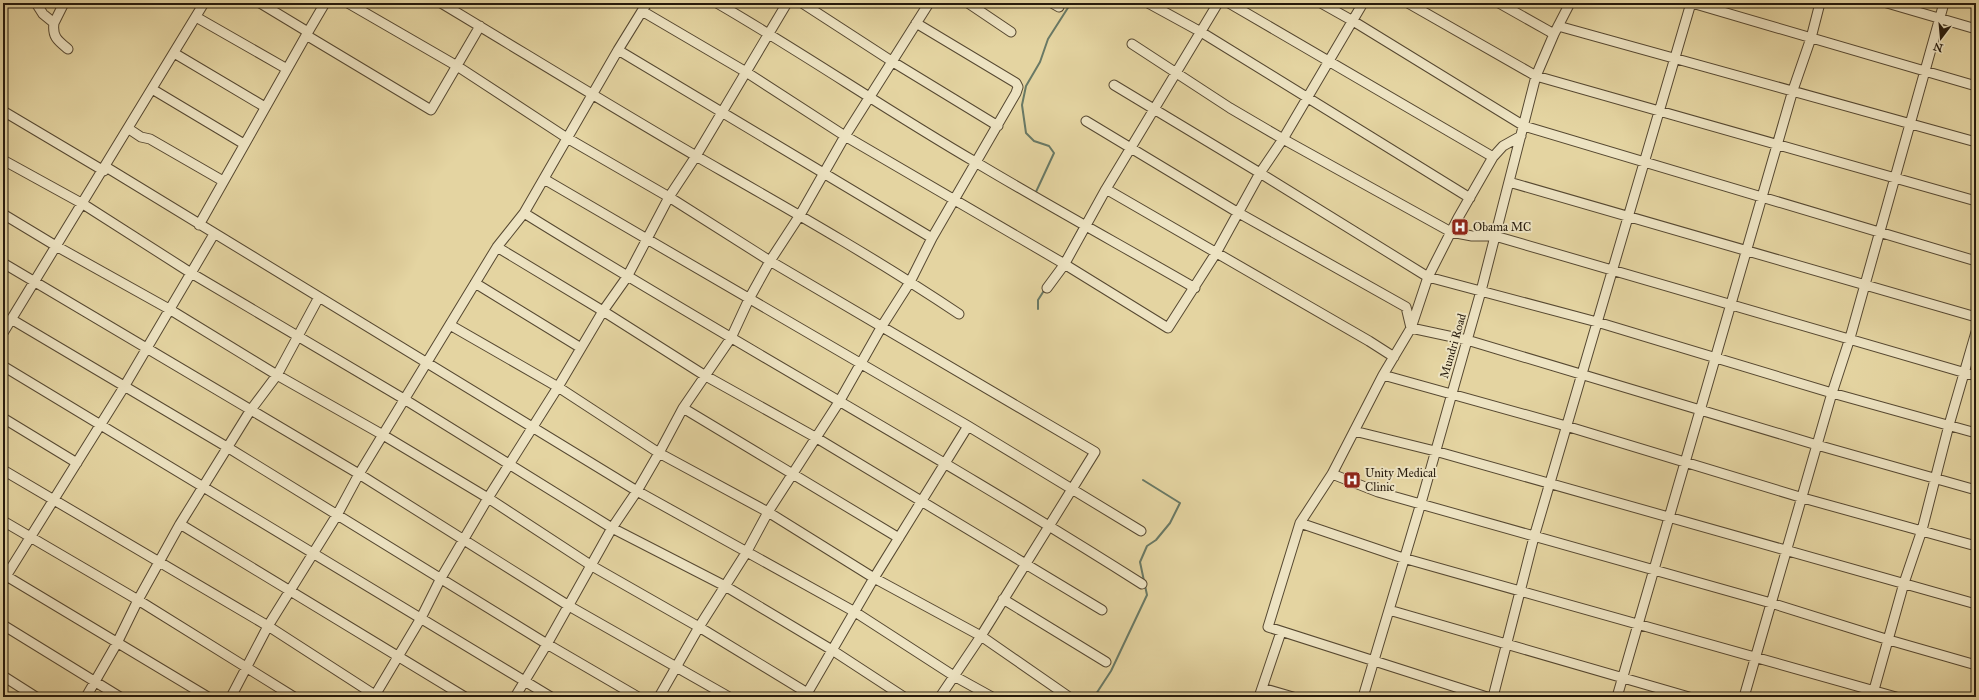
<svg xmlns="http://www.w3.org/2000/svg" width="1979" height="700" font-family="'IM FELL Great Primer',serif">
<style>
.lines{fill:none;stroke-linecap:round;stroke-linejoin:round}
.stream{stroke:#697965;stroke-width:2}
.minor-casing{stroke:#564831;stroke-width:11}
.minor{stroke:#ede3c2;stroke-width:9}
.labels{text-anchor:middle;stroke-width:4;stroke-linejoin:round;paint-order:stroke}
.poi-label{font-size:12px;fill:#261a0c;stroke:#ede3c2;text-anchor:start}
.street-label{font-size:12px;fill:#261a0c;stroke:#ede3c2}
</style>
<rect width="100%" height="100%" fill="#e4d4a1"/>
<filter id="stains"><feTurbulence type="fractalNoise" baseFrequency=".005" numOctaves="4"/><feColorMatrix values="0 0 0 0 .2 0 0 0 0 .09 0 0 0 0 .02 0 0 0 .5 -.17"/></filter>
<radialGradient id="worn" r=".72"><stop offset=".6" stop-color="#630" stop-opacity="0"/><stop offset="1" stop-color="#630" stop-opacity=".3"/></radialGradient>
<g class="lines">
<path class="stream" d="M 1035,194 L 1054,153 L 1049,146 L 1034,141 L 1026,133 L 1022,105 L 1026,86 L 1040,62 L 1048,39 L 1071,3
M 1067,251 L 1080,227
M 1038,309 L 1038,300 L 1045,289
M 1094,697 L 1111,671 L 1147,595 L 1140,562 L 1147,546 L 1156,540 L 1170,523 L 1180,503 L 1143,480"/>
<defs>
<path id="minor" d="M 36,3 L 43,14 L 54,23 C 52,37 58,41 68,49
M 348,3 L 457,66 L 567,138 L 669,197 L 770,261 L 1095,452 L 981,636 L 940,697
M 441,3 C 526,54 610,106 696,156 C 785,207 874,257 959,314
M 717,3 C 805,54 889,112 977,163 C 1049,206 1122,246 1195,288
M 802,3 L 893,62 L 998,126
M 968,3 L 1011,32
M 1052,3 L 1059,7
M 1148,3 L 1201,32 L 1470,198
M 1229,3 L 1493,157
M 1321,3 L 1353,21 L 1524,126 L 1976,261
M 1408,3 L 1536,76 L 1976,201
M 1499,3 L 1554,34
M 1692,3 L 1976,86
M 1887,3 L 1976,29
M 642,11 L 746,72 L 845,136 L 1061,262 L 1168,328 L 1216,253 L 1260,173 L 1283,139 L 1363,3
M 196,17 L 287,69
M 54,23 L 64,3
M 1558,26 L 1976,142
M 308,32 L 325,3
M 306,35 L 431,110 L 480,26
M 1132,44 L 1230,108 L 1283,139 L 1451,232 L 1472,236 L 1495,236 L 1976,376
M 618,50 L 932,238
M 174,53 L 265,107
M 1114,85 L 1260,173 L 1428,277 L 1597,322 L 1832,393 L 1976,433
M 152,89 L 244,144
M 3,111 L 104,171
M 1086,121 L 1237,212 L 1406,307 L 1411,328 L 1467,340 L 1817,445 L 1976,490
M 129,129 L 141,137 L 150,139 L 223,181
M 3,160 L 83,204 L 191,273 L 404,399 L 612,528 L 725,586 L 832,650 L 904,697
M 106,167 L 637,491 L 855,612 L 954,676 L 992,697
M 544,179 L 968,426 L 1141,531
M 1509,182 L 1976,317
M 1106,189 L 1369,341 L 1394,357
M 524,213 C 728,340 939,455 1142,584
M 3,214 L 56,246 L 169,309 L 277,375 L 383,435 L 488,498 L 592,566 L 699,627 L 814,697
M 199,225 L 308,32 L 260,3
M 497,247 L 603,311 L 704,375 L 815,437 L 1102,610
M 3,263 L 359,474 L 569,606 L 729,697
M 475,283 L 581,348
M 1047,288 L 1064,265 L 1106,189 L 1218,3
M 11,319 L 227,447 L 547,644 L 638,697
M 450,325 L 558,387 L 659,453 L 768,512 L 874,578 L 981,636 L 1069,697
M 3,333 L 204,3
M 3,366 L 551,697
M 1383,375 L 1566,426 L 1803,498 L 1976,546
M 683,408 L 899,538
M 3,418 L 77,463
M 1354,431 L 1435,451 L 1976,604
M 3,470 L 268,626 L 378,697
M 1332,474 L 1378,492 L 1771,603 L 1889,640 L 1976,665
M 3,521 L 138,600 L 294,697
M 1300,523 L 1403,558 L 1896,697
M 180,524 L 465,697
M 3,574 L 208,697
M 3,581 L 124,387 L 214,234
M 1003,599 L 1106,662
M 1389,610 L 1689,697
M 3,625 L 120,697
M 3,676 L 36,697
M 1262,688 L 1293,697
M 86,697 L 117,643 L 138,600 L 180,524 L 250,411 L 277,375 L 319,297
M 231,697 L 268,626 L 337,515 L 359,474 L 497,247 L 524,213 L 618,50 L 647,3
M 374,697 L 421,618 L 441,578 L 488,498 L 558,387 L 603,311 L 627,277 L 669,197 L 696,156 L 787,3
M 515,697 L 547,644 L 612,528 L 637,491 L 659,453 L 683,408 L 731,338 L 749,299 L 770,261 L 800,215 L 845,136 L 929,3
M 659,697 L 699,627 L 746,553 L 768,512 L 839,402 L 882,326 L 910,282 L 932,238 L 1016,93 L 1018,87 L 1016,83 L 916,23
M 805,697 L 874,578 L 968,426
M 1259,697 L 1281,632
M 1363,697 L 1421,503 L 1481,291 L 1536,76 L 1554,34 L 1570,3
M 1487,697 L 1268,627 L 1300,523 L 1332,474 L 1383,375 L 1411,328 L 1428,277 L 1458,218 L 1493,157 L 1503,146 L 1521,136
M 1493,697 L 1534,537 L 1691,3
M 1617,697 L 1793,90 L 1811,38 L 1820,3
M 1744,697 L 1832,393 L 1850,338 L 1944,3
M 1872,697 L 1904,583 L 1922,530 L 1949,425 L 1976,332"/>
</defs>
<use href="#minor" class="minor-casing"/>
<use href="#minor" class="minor"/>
</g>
<defs>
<symbol id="hospital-square" viewBox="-11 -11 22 22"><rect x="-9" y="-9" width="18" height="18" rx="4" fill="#8f2418" stroke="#ede3c2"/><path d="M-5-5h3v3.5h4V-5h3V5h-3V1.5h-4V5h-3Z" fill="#fff"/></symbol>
</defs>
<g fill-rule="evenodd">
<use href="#hospital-square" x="1450" y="217" width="20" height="20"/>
<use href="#hospital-square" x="1342" y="470" width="20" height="20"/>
</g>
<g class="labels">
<g class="poi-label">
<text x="1473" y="231">Obama MC</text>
<text x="1365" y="477">Unity Medical<tspan x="1365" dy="14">Clinic</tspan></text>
</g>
<g class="street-label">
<text transform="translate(1453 346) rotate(-74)" y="4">Mundri Road</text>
</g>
</g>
<rect width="1979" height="700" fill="none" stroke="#e4d4a1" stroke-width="16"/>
<rect x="4" y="4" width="1971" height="692" fill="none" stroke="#261a0c" stroke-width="2"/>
<rect x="8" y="8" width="1963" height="684" fill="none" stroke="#261a0c"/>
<g transform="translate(1941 38) rotate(196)" stroke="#ede3c2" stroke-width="3" paint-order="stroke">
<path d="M0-3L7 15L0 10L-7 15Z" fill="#261a0c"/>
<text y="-6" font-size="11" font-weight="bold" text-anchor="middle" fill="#261a0c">N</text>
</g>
<rect width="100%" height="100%" filter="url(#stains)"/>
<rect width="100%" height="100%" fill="url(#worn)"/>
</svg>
